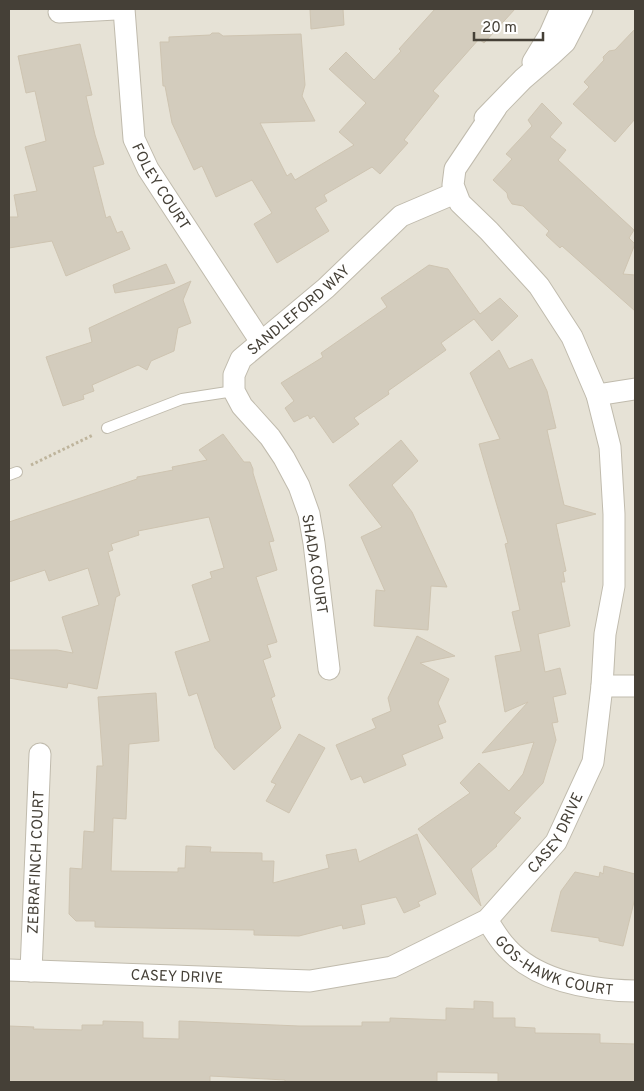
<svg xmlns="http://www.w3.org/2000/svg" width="644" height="1091" font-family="Overpass,sans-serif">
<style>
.residential{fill:#e6e2d6}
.building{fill:#d3ccbd;stroke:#cec4b1}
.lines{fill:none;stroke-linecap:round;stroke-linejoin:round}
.service-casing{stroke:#c0bbad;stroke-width:12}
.minor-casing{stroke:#c0bbad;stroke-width:23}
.path{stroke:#beb49c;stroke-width:3;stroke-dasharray:2.5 2.5;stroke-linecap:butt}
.service{stroke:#fff;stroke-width:10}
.minor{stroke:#fff;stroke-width:21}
.labels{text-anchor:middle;stroke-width:4;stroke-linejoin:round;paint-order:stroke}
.street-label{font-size:15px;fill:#454037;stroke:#fff}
</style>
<rect width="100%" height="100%" fill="#f2f0e7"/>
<path class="residential" d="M 9,9 L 635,9 L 635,1082 L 9,1082 Z"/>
<path class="building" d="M 310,9 L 343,9 L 344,25 L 311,29 Z
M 435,9 L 515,9 L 484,43 L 479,39 L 433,91 L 439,96 L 404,140 L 408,143 L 380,174 L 372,167 L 324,195 L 327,201 L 315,208 L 329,231 L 277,263 L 254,224 L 272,213 L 252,180 L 216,197 L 202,166 L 194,170 L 172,123 L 165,86 L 163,86 L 160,42 L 169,42 L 169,37 L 210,35 L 212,33 L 219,33 L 223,36 L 301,34 L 305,85 L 302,96 L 315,121 L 260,123 L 287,176 L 291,173 L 295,180 L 354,145 L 339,132 L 366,103 L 329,69 L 346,52 L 374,80 L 401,51 L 399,49 Z
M 635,29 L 635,119 L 615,142 L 573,104 L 589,87 L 584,82 L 604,60 L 603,57 L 609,51 L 615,50 Z
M 80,44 L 92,95 L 86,96 L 95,135 L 104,164 L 93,167 L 106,218 L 110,216 L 117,233 L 122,231 L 130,249 L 66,276 L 52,241 L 9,248 L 9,217 L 18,217 L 14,195 L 37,191 L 25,147 L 46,141 L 35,91 L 26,93 L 18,56 Z
M 542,103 L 562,123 L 550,137 L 566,150 L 558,160 L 634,230 L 629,238 L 635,244 L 623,274 L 635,275 L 635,311 L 562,246 L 560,248 L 546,235 L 549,231 L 523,206 L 512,204 L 508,198 L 507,193 L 493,180 L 512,159 L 506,154 L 532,126 L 528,120 Z
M 166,264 L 175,283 L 115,293 L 113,285 Z
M 429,265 L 448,269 L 480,314 L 500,298 L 518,316 L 492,341 L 474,319 L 441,343 L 446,350 L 388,391 L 389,394 L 354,418 L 359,424 L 333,443 L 314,416 L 310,419 L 308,415 L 294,422 L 285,408 L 294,401 L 281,383 L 323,357 L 321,353 L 387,307 L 381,298 Z
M 191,281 L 183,300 L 191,323 L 178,328 L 174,351 L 151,361 L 147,370 L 138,365 L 92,385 L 94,391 L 83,395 L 84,399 L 63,406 L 46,357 L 92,342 L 89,328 Z
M 499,350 L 509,369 L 532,359 L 547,391 L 556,428 L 547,430 L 564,505 L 596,514 L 556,524 L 566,571 L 563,572 L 565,582 L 561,582 L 570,626 L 538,634 L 545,672 L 560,668 L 566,694 L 553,697 L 558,722 L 552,723 L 556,740 L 543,783 L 514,813 L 521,818 L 496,845 L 497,846 L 471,869 L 481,906 L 418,829 L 470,793 L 460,783 L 479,763 L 509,791 L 523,774 L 534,742 L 482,753 L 528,702 L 505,712 L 495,656 L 521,651 L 512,612 L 520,610 L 505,544 L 508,543 L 479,444 L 500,439 L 470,373 Z
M 223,434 L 244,462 L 250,462 L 253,469 L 253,473 L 274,541 L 269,542 L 277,570 L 256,577 L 277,642 L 267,645 L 271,657 L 263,660 L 275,696 L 271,698 L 281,728 L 234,770 L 215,748 L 197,693 L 189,696 L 175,652 L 210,641 L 192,585 L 212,578 L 210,572 L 224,568 L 209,517 L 138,531 L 139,535 L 111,544 L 113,550 L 108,552 L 120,595 L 116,597 L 97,689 L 68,683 L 67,688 L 9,678 L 9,650 L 57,650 L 73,653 L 62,617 L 99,605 L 88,568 L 49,581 L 45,570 L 9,582 L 9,522 L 137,479 L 137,477 L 173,470 L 172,467 L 207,460 L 199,450 Z
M 401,440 L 418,461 L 392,485 L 412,512 L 447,587 L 431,586 L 428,630 L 374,626 L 376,590 L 385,591 L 361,537 L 382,527 L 349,485 Z
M 417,636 L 455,656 L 420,663 L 449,679 L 438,703 L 446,722 L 438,725 L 443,738 L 402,755 L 406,765 L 364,783 L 361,776 L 351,780 L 336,745 L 376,728 L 372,719 L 391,711 L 388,698 Z
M 156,693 L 159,741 L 129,744 L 126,819 L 113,818 L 111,871 L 178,872 L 178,868 L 185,868 L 186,846 L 211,847 L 210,852 L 262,853 L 262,861 L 274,861 L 273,883 L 329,868 L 326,855 L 356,849 L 359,862 L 417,834 L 436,894 L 418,902 L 420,906 L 404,913 L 396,897 L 361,905 L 365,924 L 343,929 L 342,925 L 299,936 L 254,935 L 254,930 L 95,927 L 95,921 L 76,921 L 69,914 L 70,868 L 82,869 L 84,831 L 94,832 L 97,766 L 103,766 L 98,697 Z
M 299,734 L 325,748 L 289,813 L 266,801 L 276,784 L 271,782 Z
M 604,866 L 635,874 L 635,898 L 623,946 L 599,941 L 599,938 L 551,931 L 561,891 L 575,872 L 599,877 L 600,872 L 603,874 Z
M 474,1001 L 493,1002 L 493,1018 L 515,1018 L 515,1027 L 535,1028 L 535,1033 L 600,1034 L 600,1043 L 635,1044 L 635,1082 L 498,1082 L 498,1073 L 437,1072 L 437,1082 L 285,1082 L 285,1080 L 210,1076 L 210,1082 L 9,1082 L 9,1026 L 34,1027 L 33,1029 L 82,1030 L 82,1025 L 103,1025 L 103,1021 L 143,1022 L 143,1038 L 179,1039 L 179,1021 L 299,1026 L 362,1026 L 362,1022 L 390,1022 L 390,1018 L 446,1020 L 446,1008 L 474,1009 Z"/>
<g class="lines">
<defs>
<path id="service" d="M 107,428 L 182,399 L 234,391
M 9,475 L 17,472"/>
<g id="minor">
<path id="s1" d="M 124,9 L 134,139 L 148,169 L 261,342"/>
<path d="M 59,12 L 116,9"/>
<path d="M 533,62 L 550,34 L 561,9"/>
<path d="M 485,118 L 523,79 L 551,55 L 565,42 L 582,9"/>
<path d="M 597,395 L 635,389"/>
<path id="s2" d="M 329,669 L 314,543 L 309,514 L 299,486 L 284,458 L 270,437 L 242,406 L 234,391 L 234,375 L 241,359 L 326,288 L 401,216 L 455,193"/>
<path d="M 602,686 L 635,686"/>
<path id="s3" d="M 487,920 C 493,929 499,940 507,948 C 538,982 592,990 635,991"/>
<path id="s4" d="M 9,970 L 310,981 L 392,967 L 487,920 L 556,842 L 593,762 L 602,686 L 605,634 L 614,586 L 614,514 L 610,447 L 597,395 L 572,337 L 539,286 L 489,231 L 460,203 L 453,185 L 455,169 L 496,108"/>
<path id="s5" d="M 31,971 L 40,754"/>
</g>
</defs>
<use href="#service" class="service-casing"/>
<use href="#minor" class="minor-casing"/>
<path class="path" d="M 31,465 L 93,435"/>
<use href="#service" class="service"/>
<use href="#minor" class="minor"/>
</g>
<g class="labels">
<g class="street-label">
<text dy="5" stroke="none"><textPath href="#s1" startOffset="185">FOLEY COURT</textPath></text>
<text dy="5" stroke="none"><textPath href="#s2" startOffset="411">SANDLEFORD WAY</textPath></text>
<text transform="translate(315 564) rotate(81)" y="5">SHADA COURT</text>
<text dy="5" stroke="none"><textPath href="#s4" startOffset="602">CASEY DRIVE</textPath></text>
<text dy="5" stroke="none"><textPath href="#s5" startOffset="109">ZEBRAFINCH COURT</textPath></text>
<text dy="5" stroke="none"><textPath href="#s3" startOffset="86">GOS-HAWK COURT</textPath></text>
<text dy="5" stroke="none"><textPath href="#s4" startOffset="168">CASEY DRIVE</textPath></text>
</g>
</g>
<rect width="644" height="1091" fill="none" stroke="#454037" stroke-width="20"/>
<path d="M474 32v8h69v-8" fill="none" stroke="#454037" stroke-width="2.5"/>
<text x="482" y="32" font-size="15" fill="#454037" stroke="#ffffff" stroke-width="4" paint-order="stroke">20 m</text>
</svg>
